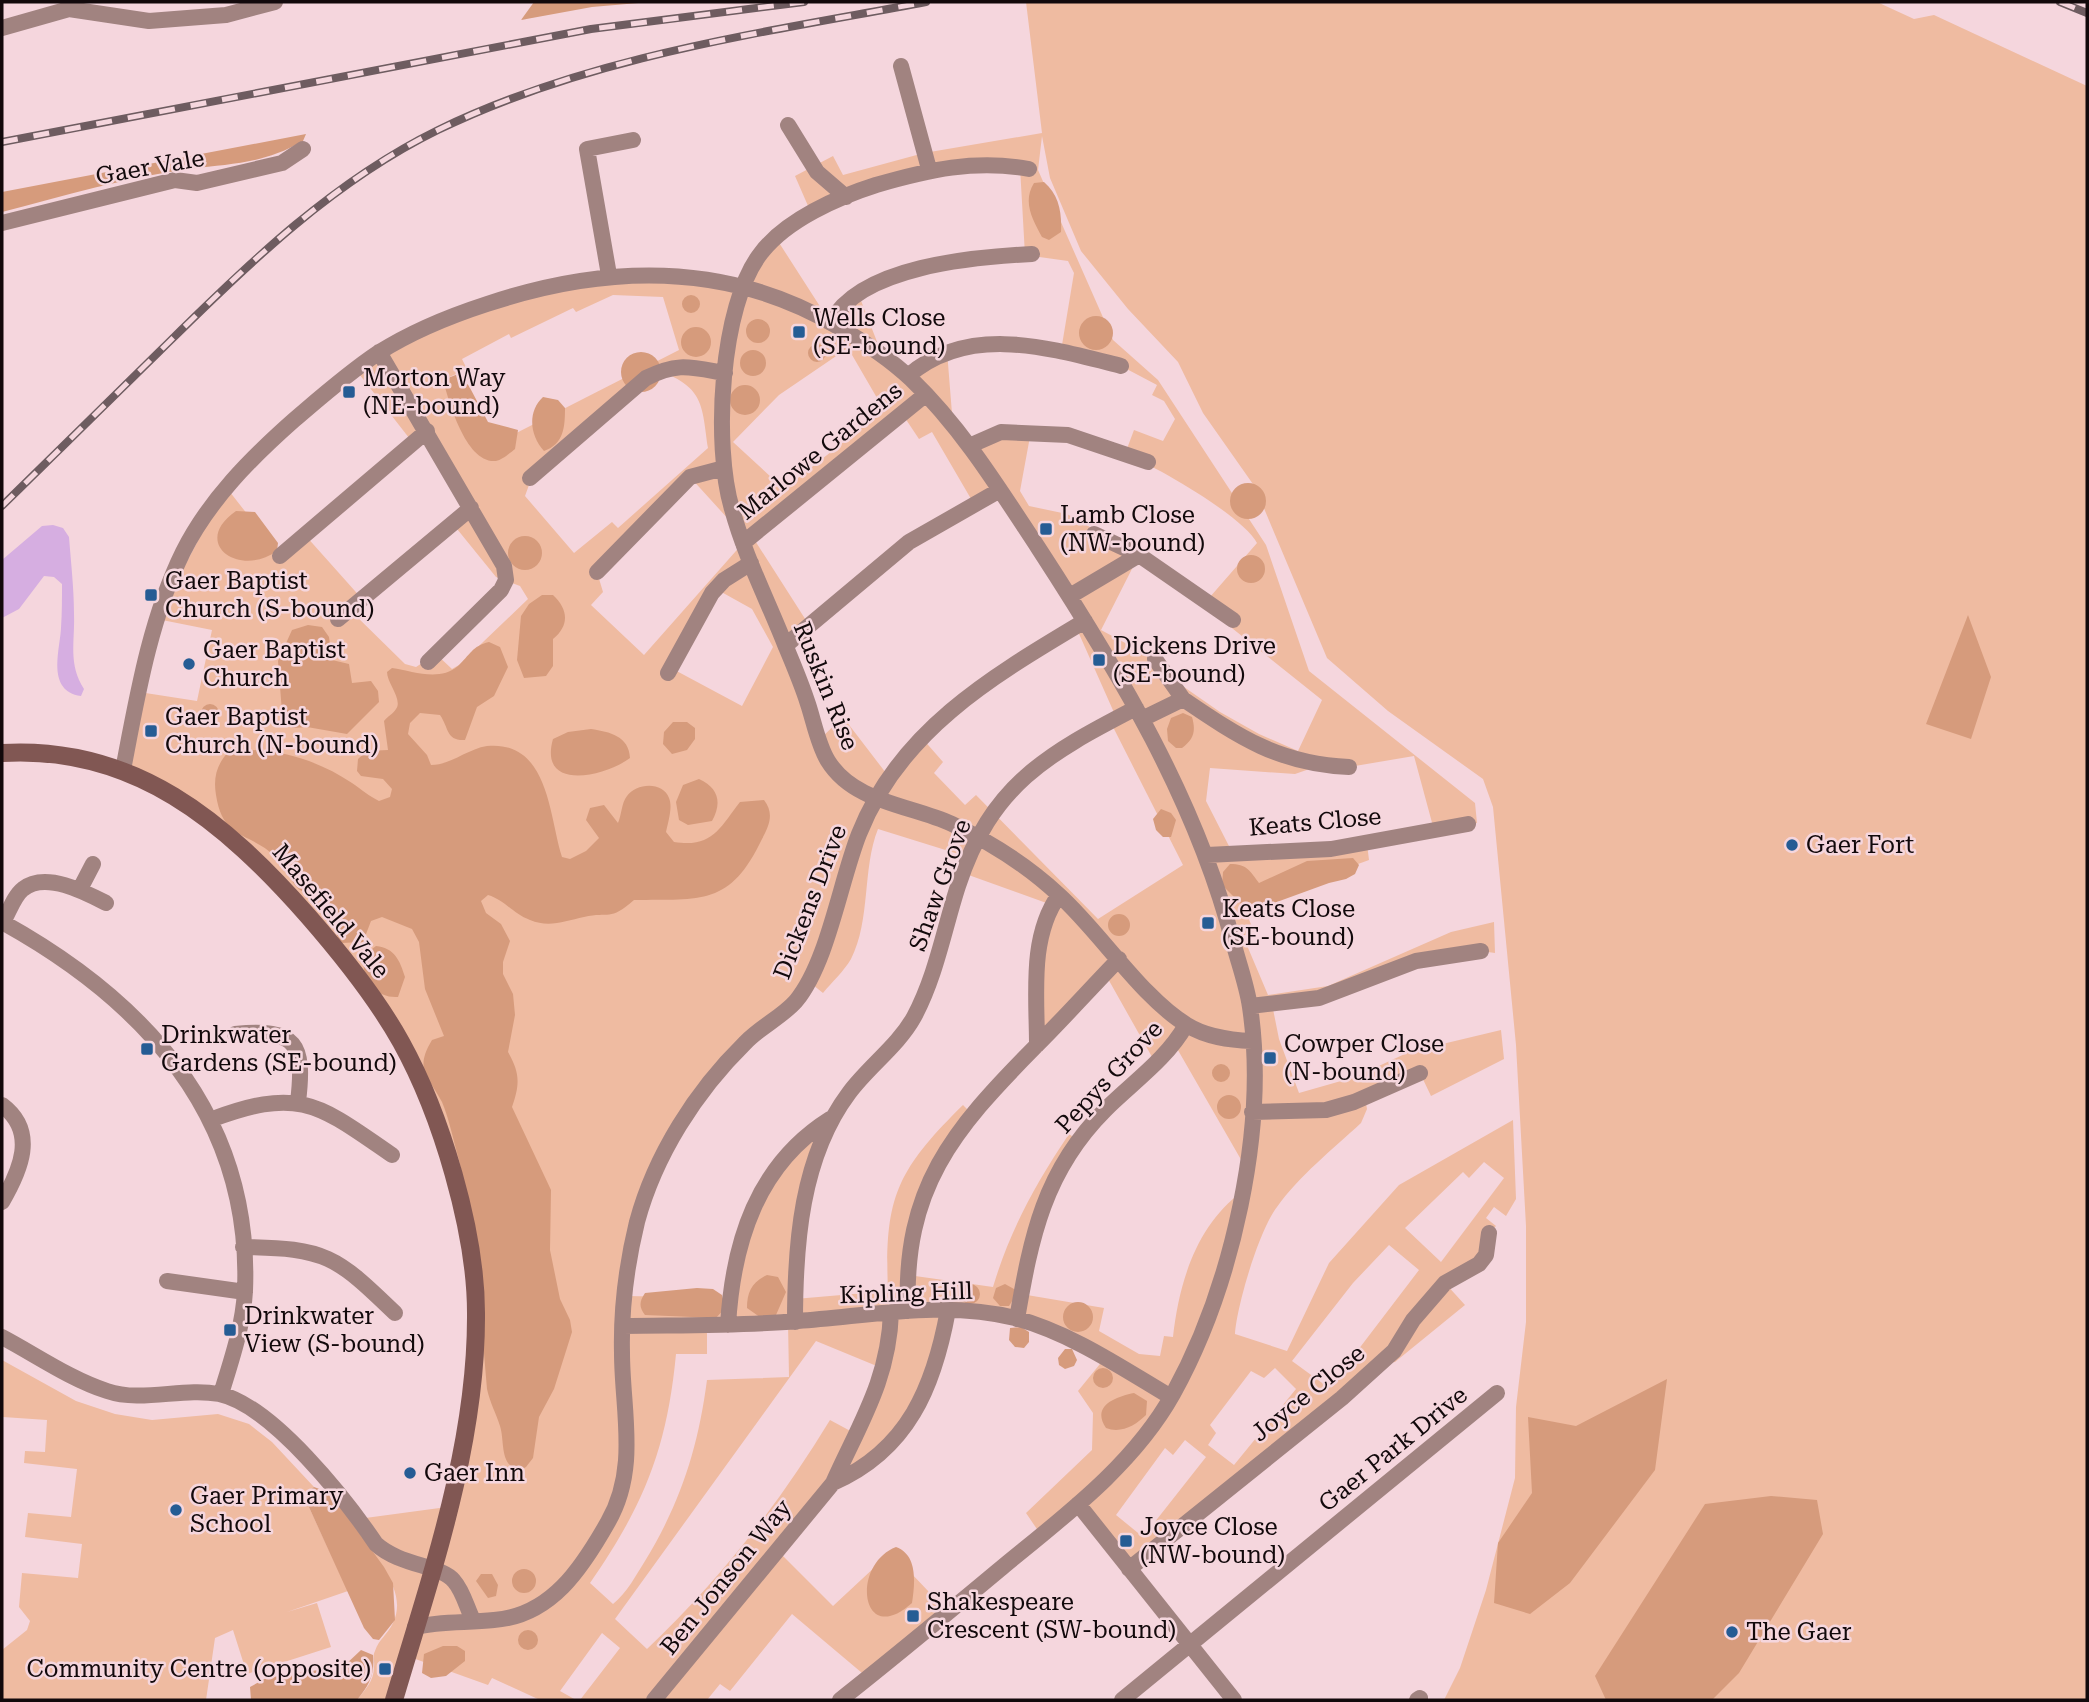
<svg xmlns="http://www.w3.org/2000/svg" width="2089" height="1702" font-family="'Roboto Serif',serif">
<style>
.green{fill:#efbba1;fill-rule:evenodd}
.forest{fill:#d69b7c}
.water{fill:#d6aee1}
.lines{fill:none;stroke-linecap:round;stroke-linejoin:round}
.street{stroke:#a18380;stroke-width:16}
.secondary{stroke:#815753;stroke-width:18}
.rail-casing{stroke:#6e5c60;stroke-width:8}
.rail{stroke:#f5d6dd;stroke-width:5;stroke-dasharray:16;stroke-linecap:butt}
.poi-dot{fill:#255c94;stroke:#f5d6dd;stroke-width:2.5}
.labels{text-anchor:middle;stroke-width:5;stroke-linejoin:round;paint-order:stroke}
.street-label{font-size:24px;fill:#12090b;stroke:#f5d6dd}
.poi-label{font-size:24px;fill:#12090b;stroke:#f5d6dd;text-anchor:start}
</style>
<rect width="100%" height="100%" fill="#f5d6dd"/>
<path class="green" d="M 1026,2 L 1877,2 L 1914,19 L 1934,15 L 2087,86 L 2087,1700 L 1444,1700 L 1460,1668 L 1486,1590 L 1515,1478 L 1516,1407 L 1526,1322 L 1526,1226 L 1516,1045 L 1493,807 L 1483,779 L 1388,711 L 1327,658 L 1255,487 L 1203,413 L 1178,362 L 1128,309 L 1081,251 L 1050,178 L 1042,136 L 1038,170 L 1113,340 L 1158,380 L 1266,545 L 1309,671 L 1475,803 L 1477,823 L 1434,830 L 1414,756 L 1349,767 L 1318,766 L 1295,774 L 1210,768 L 1206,801 L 1232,852 L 1367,844 L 1369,860 L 1243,906 L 1254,931 L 1243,936 L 1268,995 L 1328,986 L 1451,932 L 1494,922 L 1495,953 L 1481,951 L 1272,1004 L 1279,1039 L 1299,1093 L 1355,1077 L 1409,1052 L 1501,1030 L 1504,1059 L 1431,1096 L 1420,1073 L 1365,1098 L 1367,1109 L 1361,1123 C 1333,1149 1299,1176 1277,1207 C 1259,1230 1237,1305 1235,1334 L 1287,1351 L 1329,1263 L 1399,1185 L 1513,1120 L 1516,1199 L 1506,1216 L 1494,1207 L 1486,1218 L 1496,1226 L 1489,1233 L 1486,1255 L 1445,1283 L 1465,1305 L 1395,1362 L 1379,1365 L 1129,1569 L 1078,1505 L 1041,1535 L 1026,1513 L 1092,1450 L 1093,1413 L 1078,1391 L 1104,1359 L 1058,1335 L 948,1310 L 940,1352 L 899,1434 L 833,1483 L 778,1551 L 833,1606 L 891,1552 L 948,1612 L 868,1678 L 792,1614 L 730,1691 L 720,1684 L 707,1700 L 580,1700 L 620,1648 L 602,1633 L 560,1691 L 576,1700 L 540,1700 L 492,1678 L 488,1685 L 407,1656 L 394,1700 L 357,1700 C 365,1690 374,1681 374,1667 C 375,1660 372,1657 375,1651 C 379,1639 388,1634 393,1623 C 408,1591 378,1564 363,1539 L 365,1528 L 358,1519 L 447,1507 L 469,1420 L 469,1237 L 401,1041 L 255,858 L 123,770 L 139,692 L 197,701 L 212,630 L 157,619 L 226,487 L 280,556 L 305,535 L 363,600 L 350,610 L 405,664 L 416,667 L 436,654 L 452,669 L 459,665 L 528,599 L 520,586 L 496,577 L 453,524 L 471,508 L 427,431 L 413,443 L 356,370 L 451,316 L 609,275 L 741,288 L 776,238 L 830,322 L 858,293 L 883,357 L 908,376 L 947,351 L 953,426 L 969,445 L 1031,431 L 1020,491 L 1029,506 L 1067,514 L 1139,555 L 1101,630 L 1155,659 L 1184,687 L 1220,712 L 1259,734 L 1298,751 L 1322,700 L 1203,605 L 1257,543 C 1243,516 1154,465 1125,454 L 1134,430 L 1163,441 L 1175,419 L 1164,401 L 1152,395 L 1157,385 L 1121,366 L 1061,351 L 1074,273 L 1068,261 L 1025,255 L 1020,167 L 929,169 L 812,215 L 795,176 L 833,156 L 843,175 L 924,153 L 1042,133 ZM 613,295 L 663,297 L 679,350 L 479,452 L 443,380 L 467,369 L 462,359 L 509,334 L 511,338 L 573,308 L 576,312 ZM 848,348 L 884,410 L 784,489 L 733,442 L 779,395 ZM 660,371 C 704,388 702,405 708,448 L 618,528 L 612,522 L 574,553 L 525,496 L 529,485 ZM 903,415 L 919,439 L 932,432 L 974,504 L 1000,490 L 1084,622 L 1076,627 L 1116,717 L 1110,721 L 1183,865 L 1098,919 L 976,795 L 965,805 L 934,773 L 943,762 L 922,738 L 889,777 L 843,717 L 820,739 L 786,645 L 809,625 L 752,536 ZM 690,477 L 740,532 L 743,543 L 644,655 L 591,605 L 603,592 L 597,572 ZM 716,589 L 752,609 L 773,647 L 742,706 L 671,668 ZM 878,829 L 968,857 L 963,873 L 1052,905 L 1036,973 L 1037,1045 L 1107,977 L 1156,1064 L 1175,1045 L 1247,1170 L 1243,1191 C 1196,1225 1179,1283 1173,1337 L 1164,1336 L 1160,1356 L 1139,1354 L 1099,1331 L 1104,1308 L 1021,1294 L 1067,1157 L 1079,1141 L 1069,1134 C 1036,1183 1010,1230 993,1287 L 908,1275 L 930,1179 L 972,1114 L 963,1105 C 897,1170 884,1198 888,1291 L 795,1299 L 816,1157 L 815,1129 L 758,1194 L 730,1298 L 627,1296 L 655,1173 L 716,1073 L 808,981 L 823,993 C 832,982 844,971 851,959 C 871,920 862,869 878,829 ZM 1484,1162 L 1504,1178 L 1441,1262 L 1405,1228 L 1463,1172 L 1469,1178 ZM 1389,1245 L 1419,1270 L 1329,1388 L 1292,1361 L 1353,1283 ZM 788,1322 L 789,1377 L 707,1380 C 698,1448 681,1502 645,1561 C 636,1575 627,1593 613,1604 L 590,1583 C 644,1505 667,1449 676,1354 L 707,1354 L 707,1326 ZM 816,1341 L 884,1369 L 856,1434 L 830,1420 C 779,1504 719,1581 647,1649 L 615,1619 ZM 1275,1368 L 1296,1389 L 1234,1465 L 1208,1445 L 1216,1433 L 1210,1425 L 1251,1371 L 1264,1378 ZM 1185,1440 L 1206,1457 L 1143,1537 L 1116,1515 L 1165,1448 L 1173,1455 Z
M 2,1360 L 76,1401 L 115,1414 L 152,1420 L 218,1414 L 249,1424 L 272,1442 L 314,1487 L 308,1491 L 308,1505 L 348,1591 L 287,1612 L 317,1603 L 331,1647 L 247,1674 L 233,1630 L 215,1638 L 206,1700 L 2,1700 L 2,1650 L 27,1630 L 30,1621 L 19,1607 L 22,1573 L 78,1578 L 82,1544 L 25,1537 L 28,1513 L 71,1517 L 77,1469 L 24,1463 L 25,1451 L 45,1452 L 47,1420 L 3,1417 L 2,1430 Z"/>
<path class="forest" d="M 534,2 L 650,2 L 592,7 L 521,20 Z
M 306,134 L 303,141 C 263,164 234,163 190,169 C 127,177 63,196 2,212 L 2,192 Z
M 1044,182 C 1059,195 1062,212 1061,232 L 1049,240 L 1042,237 C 1033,220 1022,202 1034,183 Z
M682 304a9 9 0 1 1 18 0a9 9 0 1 1-18 0Z
M1079 333a17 17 0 1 1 34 0a17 17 0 1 1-34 0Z
M746 331a12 12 0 1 1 24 0a12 12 0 1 1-24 0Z
M681 342a15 15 0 1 1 30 0a15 15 0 1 1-30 0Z
M808 353a9 9 0 1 1 18 0a9 9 0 1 1-18 0Z
M740 363a13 13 0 1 1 26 0a13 13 0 1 1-26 0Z
M621 372a20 20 0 1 1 40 0a20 20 0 1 1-40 0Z
M 458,374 L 469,386 L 488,422 L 518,430 L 515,449 C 510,453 502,460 496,461 C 466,464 449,402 443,380 Z
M730 400a15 15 0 1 1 30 0a15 15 0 1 1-30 0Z
M 543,397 L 558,400 L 565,408 C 565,427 564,444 544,451 C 530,436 527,412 543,397 Z
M1230 501a18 18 0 1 1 36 0a18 18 0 1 1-36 0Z
M 236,511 L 255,512 L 278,543 L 277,551 C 239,578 190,543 236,511 Z
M508 553a17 17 0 1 1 34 0a17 17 0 1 1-34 0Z
M1237 569a14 14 0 1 1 28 0a14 14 0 1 1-28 0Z
M 542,595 L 553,595 C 568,609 570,625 553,639 L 553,666 L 546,676 L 524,678 L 517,660 L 521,616 L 529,604 Z
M 1968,615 L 1991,677 L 1971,739 L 1926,724 Z
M 308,625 L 322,627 L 329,637 L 332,660 L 349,664 L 352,683 L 371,681 L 378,691 L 379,702 L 347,734 L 307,727 L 292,728 L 282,712 L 278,661 L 292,630 Z
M 489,642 L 500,647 L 508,667 L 494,696 L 477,707 L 465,740 C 446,741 449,728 440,715 L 420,713 L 410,723 L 408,734 L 427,755 L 431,765 C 451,765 467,749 487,746 C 549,740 549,816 562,857 L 570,859 L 586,851 L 599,838 L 586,820 L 590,808 L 604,805 L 618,823 C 622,814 621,804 627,796 C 636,783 663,781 669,798 C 673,807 668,822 666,832 L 674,842 C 712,848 719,829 740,802 L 764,800 C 774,813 770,824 762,839 C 730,906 702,899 634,900 C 609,922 610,911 584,917 C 565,921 549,928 530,920 C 513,914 505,900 488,895 L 481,901 L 486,913 L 501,924 L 510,941 L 503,962 L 503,974 L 513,994 L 515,1015 L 508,1052 C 520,1073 520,1084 512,1107 L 551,1190 L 550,1250 L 560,1299 L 570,1320 L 572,1332 L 554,1389 L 539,1417 L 533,1458 L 526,1467 L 519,1471 C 499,1464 505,1442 500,1426 C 496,1413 490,1403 487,1389 C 480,1311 477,1223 456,1149 C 452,1134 448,1116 442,1102 C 428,1075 414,1070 432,1040 L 444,1036 L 425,989 L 419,942 L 412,929 L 382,917 L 371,921 L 363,942 L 341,943 C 330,926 338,906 322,891 C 290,900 294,873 276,857 C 249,831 223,841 216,795 C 213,777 217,764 229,751 C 273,746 316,759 352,783 C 362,790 369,796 379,801 L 390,797 L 392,789 L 383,779 L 361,776 L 357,771 L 358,759 L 367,751 L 388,750 L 384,721 C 388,716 393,714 396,709 C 403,700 387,683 387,672 L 392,668 C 413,671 439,682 458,666 C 470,655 472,646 489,642 Z
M201 713a9 9 0 1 1 18 0a9 9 0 1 1-18 0Z
M 1183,713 L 1192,717 C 1196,731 1194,739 1182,748 L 1176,748 L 1168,741 L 1167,729 L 1171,718 Z
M 673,722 L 687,722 L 695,728 L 695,739 L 687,750 L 672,754 L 663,744 L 664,732 Z
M 591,729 C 610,732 629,736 630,758 C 605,777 538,792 553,739 L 568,732 Z
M 699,779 C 719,788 722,803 712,821 L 688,825 L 679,820 L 676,802 L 683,785 Z
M 1161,809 L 1171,813 L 1176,820 L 1171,837 L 1163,837 L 1156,830 L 1153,819 Z
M 1353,858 L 1359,865 L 1355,874 L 1346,879 L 1329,883 L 1255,910 L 1243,906 L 1222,885 L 1223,872 L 1230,864 C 1247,864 1250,871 1259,883 L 1307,861 Z
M1108 925a11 11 0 1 1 22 0a11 11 0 1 1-22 0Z
M 376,946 C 395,948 400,961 405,977 L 398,997 C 369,999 350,964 376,946 Z
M1212 1073a9 9 0 1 1 18 0a9 9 0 1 1-18 0Z
M1217 1107a12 12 0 1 1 24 0a12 12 0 1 1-24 0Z
M 767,1275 L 778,1277 L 786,1292 L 776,1315 L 764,1320 L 747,1308 C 747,1292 752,1282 767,1275 Z
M960 1294a10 10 0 1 1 20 0a10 10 0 1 1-20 0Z
M 1005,1284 L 1014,1289 L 1014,1298 L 1009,1306 L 1000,1306 L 993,1298 L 996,1288 Z
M 697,1288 L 713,1289 L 722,1295 L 725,1308 L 716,1318 L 645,1315 C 639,1307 639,1302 645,1293 Z
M1063 1317a15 15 0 1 1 30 0a15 15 0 1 1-30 0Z
M 1021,1327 L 1029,1332 L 1029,1342 L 1024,1348 L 1015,1347 L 1009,1340 L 1010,1328 Z
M 1065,1349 L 1072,1349 L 1077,1360 L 1074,1366 L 1065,1369 L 1059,1365 L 1058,1358 Z
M1093 1378a10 10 0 1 1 20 0a10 10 0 1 1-20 0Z
M 1667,1379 L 1655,1470 L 1570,1583 L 1530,1614 L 1494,1603 L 1498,1543 L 1532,1493 L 1528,1417 L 1576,1426 Z
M 1134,1393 L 1147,1401 L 1146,1415 C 1136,1425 1121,1434 1106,1428 C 1091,1406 1115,1397 1134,1393 Z
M 314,1487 L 325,1491 L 339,1505 L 384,1567 L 393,1583 L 395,1620 L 379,1640 L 373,1639 L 364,1628 L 308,1505 L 308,1491 Z
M 1771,1496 L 1817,1500 L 1823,1534 L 1739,1673 L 1712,1700 L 1606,1700 L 1595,1676 L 1705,1504 Z
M 896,1547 C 918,1555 915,1583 912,1603 C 861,1649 850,1565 896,1547 Z
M512 1581a12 12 0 1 1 24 0a12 12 0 1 1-24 0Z
M 481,1574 L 492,1574 L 498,1585 L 496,1596 L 488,1598 L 476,1581 Z
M518 1640a10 10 0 1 1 20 0a10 10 0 1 1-20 0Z
M 443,1646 L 457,1646 L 465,1651 L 465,1661 L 446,1676 L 431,1678 L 422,1673 L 424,1654 Z
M 361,1650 L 373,1655 C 375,1675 369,1685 357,1700 L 251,1700 L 250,1687 L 266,1678 L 344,1666 Z"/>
<path class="water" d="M 53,525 L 63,528 L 69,537 C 71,563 74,589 74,614 C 75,642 68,664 84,689 L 81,696 C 46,691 60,650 61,628 C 62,613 62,598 62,584 L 54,577 L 44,576 L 19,609 L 2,618 L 2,560 L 42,526 Z"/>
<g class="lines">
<path class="street" d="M 2,28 L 69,9 L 149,21 L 226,15 L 275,2
M 901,66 L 929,169
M 788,125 L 817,172 L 846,197
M 1029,169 C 975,159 928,170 876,185 C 838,197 786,220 761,253 C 720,305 713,446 732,509 C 745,557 768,601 786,647 C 794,666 802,685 808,704 C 814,722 818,745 828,761 C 854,803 911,805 952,824 C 990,842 1029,867 1059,895 C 1100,932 1142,998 1187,1025 C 1206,1037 1229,1040 1252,1041
M 2,223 L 175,180 L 197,183 L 282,163 L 303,149
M 609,275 L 587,149 L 633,140
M 831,322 C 861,266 974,257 1032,254
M 379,352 L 504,566 L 506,580 L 501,590 L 428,662
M 908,376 C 969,323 1050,348 1121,366
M 969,446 L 1001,432 L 1068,435 L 1148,462
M 530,478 L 646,378 C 678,362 690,367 725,373
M 1094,534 L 1139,555
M 743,543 L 925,395
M 280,556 L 427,431
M 597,572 L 690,477 L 724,468
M 1070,596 L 1139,555 L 1233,620
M 338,619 L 471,508
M 786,645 L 909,542 L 1000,490
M 1155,659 L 1183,699
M 668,673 L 712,593 L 724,580 L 751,563
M 1142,719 L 1183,699 C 1239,737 1279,764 1349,767
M 123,770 C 137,697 150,619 183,552 C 209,500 251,458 294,420 C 321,397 348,373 378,353 C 411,332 450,316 487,304 C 604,265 725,261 835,325 C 861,340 889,358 911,379 C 962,428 1000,490 1039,549 C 1119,672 1196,800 1233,942 C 1239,964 1247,986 1250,1007 C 1268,1129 1232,1287 1173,1394 C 1134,1464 1066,1515 1005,1565 C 951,1610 896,1656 840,1700
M 1207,855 L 1331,849 L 1468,824
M 80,889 L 93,864
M 2,922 C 145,1001 252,1117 245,1291 C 243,1327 231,1361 221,1394
M 3,922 C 9,912 14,896 23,889 C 45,871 85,892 106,903
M 1250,1006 L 1319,998 L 1416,961 L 1481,951
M 235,1034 C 297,1028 305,1044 298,1102
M 1037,1045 C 1037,996 1029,937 1059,895
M 2,1105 C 38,1132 20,1171 2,1202
M 1252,1112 L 1326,1110 L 1354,1102 L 1420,1073
M 210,1120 C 300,1086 318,1104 392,1155
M 243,1247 C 326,1248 336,1256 395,1313
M 167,1281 L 245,1292
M 908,1311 C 903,1188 953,1130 1034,1048 C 1063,1019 1090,989 1119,959
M 1017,1319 C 1031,1237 1044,1171 1105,1110 C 1133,1082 1166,1060 1186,1025
M 795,1322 C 795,1244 801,1157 849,1093 C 869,1066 898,1046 914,1017 C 936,976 944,929 958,886 C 991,785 1047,754 1136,708
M 728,1325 C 733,1242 757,1165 830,1119
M 623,1326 C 682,1325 740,1326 798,1321 C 870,1316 944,1300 1015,1318 C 1071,1333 1122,1368 1171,1397
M 2,1337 C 36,1355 70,1379 107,1391 C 142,1403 183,1387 219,1394 C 272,1405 347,1501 376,1544 C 400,1566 441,1565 454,1581 C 463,1591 467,1608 473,1620
M 833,1483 C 860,1423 889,1379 891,1312
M 1078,1504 L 1234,1700
M 1129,1569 L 1342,1398 L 1394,1351 L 1413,1320 L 1445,1283 L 1479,1264 L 1486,1255 L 1489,1233
M 415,1627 C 442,1621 467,1623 494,1620 C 551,1616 582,1568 608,1522 C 639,1468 622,1410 622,1353 C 621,1311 627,1263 637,1222 C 655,1155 696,1091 745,1043 C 760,1027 782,1017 796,1001 C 828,962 840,882 859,834 C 900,730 993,676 1085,621
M 654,1700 L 833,1483 C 908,1450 934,1387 948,1310
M 1122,1700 L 1497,1393
M 1417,1700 L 1420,1698"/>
<path class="secondary" d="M 2,753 C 135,745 225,822 308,916 C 342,955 376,997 401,1042 C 441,1114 476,1231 476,1313 C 477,1445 431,1575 394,1700"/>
<defs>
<path id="rail" d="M 2060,2 L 2087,13
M 2,142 L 591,29 L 804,2
M 2,506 C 58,451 113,397 169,342 C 250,262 334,181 438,130 C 590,56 761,33 926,2"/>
</defs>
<use href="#rail" class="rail-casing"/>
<use href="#rail" class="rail"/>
</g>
<g class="poi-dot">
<rect x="792" y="325" width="14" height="14" rx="3.5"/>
<rect x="342" y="385" width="14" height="14" rx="3.5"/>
<rect x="1039" y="522" width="14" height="14" rx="3.5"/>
<rect x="144" y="588" width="14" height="14" rx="3.5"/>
<rect x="1092" y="653" width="14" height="14" rx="3.5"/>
<circle cx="189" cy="664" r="7"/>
<rect x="144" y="724" width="14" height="14" rx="3.5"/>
<circle cx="1792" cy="845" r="7"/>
<rect x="1201" y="916" width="14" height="14" rx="3.5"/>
<rect x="140" y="1042" width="14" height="14" rx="3.5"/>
<rect x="1263" y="1051" width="14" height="14" rx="3.5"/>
<rect x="223" y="1323" width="14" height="14" rx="3.5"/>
<circle cx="410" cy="1473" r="7"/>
<circle cx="176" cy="1510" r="7"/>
<rect x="1119" y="1534" width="14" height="14" rx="3.5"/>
<rect x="906" y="1609" width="14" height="14" rx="3.5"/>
<circle cx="1732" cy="1632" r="7"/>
<rect x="378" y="1662" width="14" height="14" rx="3.5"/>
</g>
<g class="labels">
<g class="street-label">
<text transform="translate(150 167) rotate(-10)" y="8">Gaer Vale</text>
<text transform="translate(820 451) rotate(-39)" y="8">Marlowe Gardens</text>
<text transform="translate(826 686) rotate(68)" y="8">Ruskin Rise</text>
<text transform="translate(1315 822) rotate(-5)" y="8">Keats Close</text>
<text transform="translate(940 885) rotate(-70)" y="8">Shaw Grove</text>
<text transform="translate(810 902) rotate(-69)" y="8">Dickens Drive</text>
<text transform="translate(331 911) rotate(50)" y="8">Masefield Vale</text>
<text transform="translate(1109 1077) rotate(-47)" y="8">Pepys Grove</text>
<text transform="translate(906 1293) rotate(-2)" y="8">Kipling Hill</text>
<text transform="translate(1308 1393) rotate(-39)" y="8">Joyce Close</text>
<text transform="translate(1393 1449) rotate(-39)" y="8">Gaer Park Drive</text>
<text transform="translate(726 1577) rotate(-51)" y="8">Ben Jonson Way</text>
</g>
<g class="poi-label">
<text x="813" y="326">Wells Close<tspan x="813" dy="28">(SE-bound)</tspan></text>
<text x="363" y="386">Morton Way<tspan x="363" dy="28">(NE-bound)</tspan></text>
<text x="1060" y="523">Lamb Close<tspan x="1060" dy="28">(NW-bound)</tspan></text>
<text x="165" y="589">Gaer Baptist<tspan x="165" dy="28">Church (S-bound)</tspan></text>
<text x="1113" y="654">Dickens Drive<tspan x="1113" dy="28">(SE-bound)</tspan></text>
<text x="203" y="658">Gaer Baptist<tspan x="203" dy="28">Church</tspan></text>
<text x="165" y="725">Gaer Baptist<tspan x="165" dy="28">Church (N-bound)</tspan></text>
<text x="1806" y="853">Gaer Fort</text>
<text x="1222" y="917">Keats Close<tspan x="1222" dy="28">(SE-bound)</tspan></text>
<text x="161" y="1043">Drinkwater<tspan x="161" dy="28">Gardens (SE-bound)</tspan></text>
<text x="1284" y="1052">Cowper Close<tspan x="1284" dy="28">(N-bound)</tspan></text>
<text x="244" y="1324">Drinkwater<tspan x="244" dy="28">View (S-bound)</tspan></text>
<text x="424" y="1481">Gaer Inn</text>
<text x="190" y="1504">Gaer Primary<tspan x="190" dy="28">School</tspan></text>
<text x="1140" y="1535">Joyce Close<tspan x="1140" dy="28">(NW-bound)</tspan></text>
<text x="927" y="1610">Shakespeare<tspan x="927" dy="28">Crescent (SW-bound)</tspan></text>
<text x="1746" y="1640">The Gaer</text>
<text x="371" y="1677" text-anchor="end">Community Centre (opposite)</text>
</g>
</g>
<rect width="2089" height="1702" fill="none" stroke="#12090b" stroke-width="7"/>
</svg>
